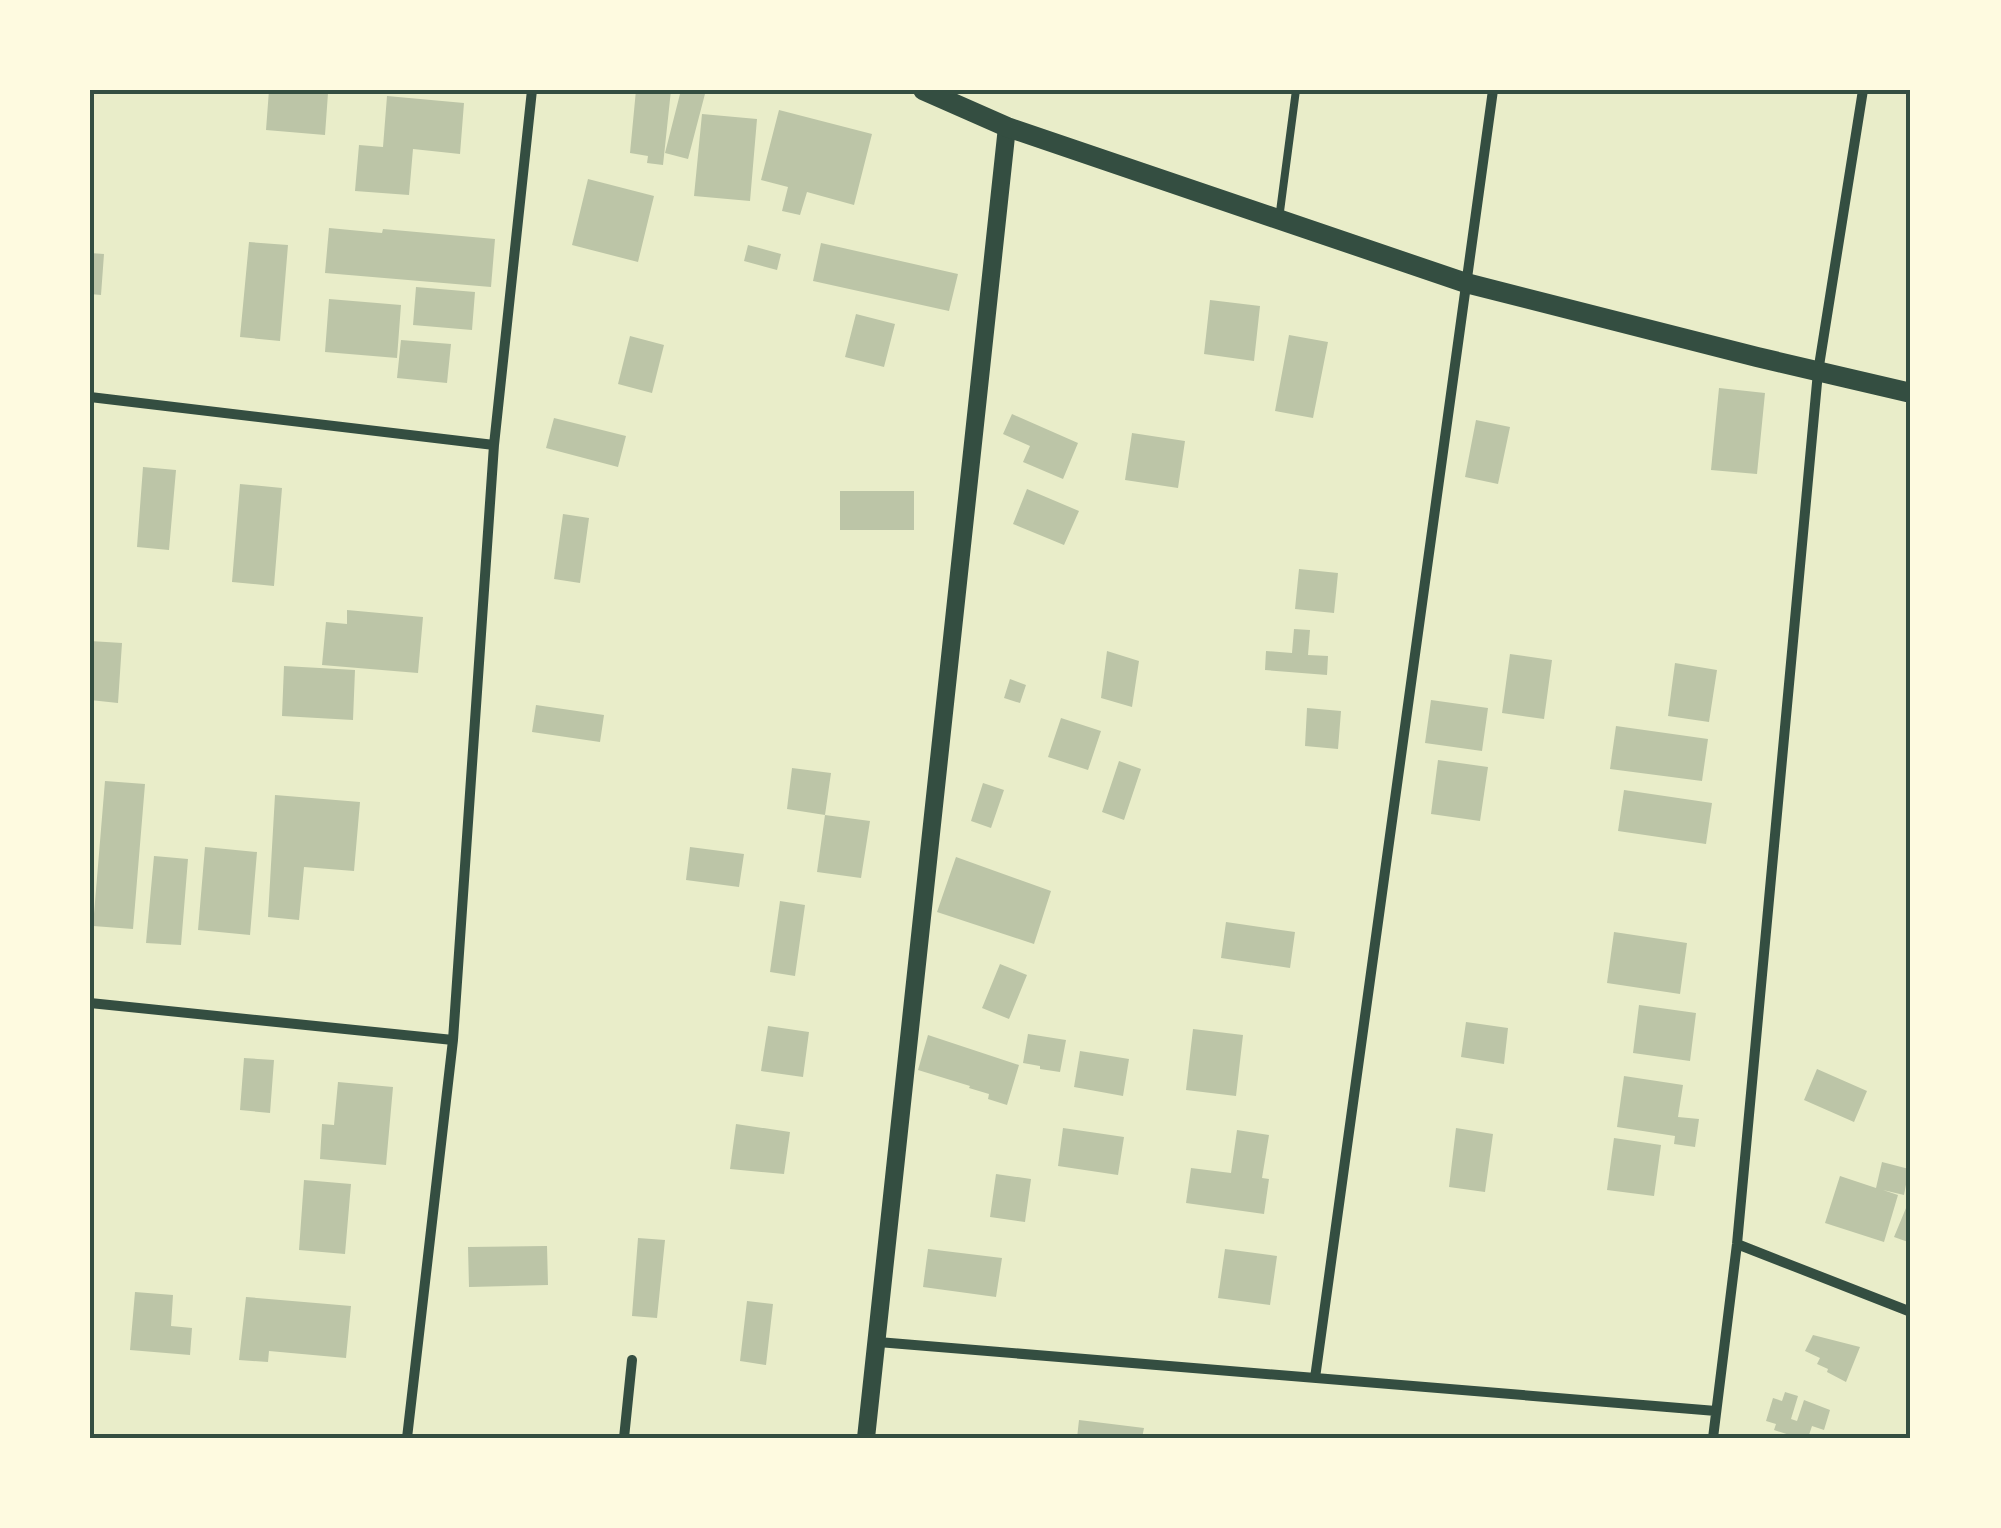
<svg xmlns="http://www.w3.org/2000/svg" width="2001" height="1528" font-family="'Times New Roman',serif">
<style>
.building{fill:#bcc5a7}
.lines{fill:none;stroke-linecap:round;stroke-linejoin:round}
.service{stroke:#344e41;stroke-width:8}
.minor{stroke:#344e41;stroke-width:10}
.tertiary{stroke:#344e41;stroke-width:18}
.secondary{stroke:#344e41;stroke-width:20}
.neatline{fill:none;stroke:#344e41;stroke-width:4}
</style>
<rect width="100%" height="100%" fill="#e9edc9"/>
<path class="building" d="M 269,90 L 328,93 L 325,135 L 266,130 Z
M 636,90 L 671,90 L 663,165 L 647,163 L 648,156 L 630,153 Z
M 681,90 L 706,90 L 688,159 L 665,153 Z
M 387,96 L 464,103 L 460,154 L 413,149 L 409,195 L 355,191 L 359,145 L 383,147 Z
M 779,110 L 872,134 L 854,205 L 807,192 L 800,215 L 782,211 L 788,187 L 761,180 Z
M 702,114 L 757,119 L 750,201 L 694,196 Z
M 588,179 L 654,196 L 638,262 L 572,245 Z
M 329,228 L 382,233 L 383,229 L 495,239 L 491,287 L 325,273 Z
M 249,242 L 288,245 L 280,341 L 240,337 Z
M 821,243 L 958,274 L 949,311 L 813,281 Z
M 748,245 L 781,254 L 777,270 L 744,261 Z
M 90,253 L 104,254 L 101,295 L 90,294 Z
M 416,287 L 475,292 L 472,330 L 413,325 Z
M 329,299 L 401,305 L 397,358 L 325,352 Z
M 1210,300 L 1260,306 L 1254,361 L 1204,354 Z
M 856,314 L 895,324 L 884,367 L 845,357 Z
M 1289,335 L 1328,342 L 1313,418 L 1275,411 Z
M 630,336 L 664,345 L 652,393 L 618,384 Z
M 401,340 L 451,344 L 447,383 L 397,378 Z
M 1719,388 L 1765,393 L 1757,474 L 1711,470 Z
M 1012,414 L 1078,443 L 1063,479 L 1023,462 L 1030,446 L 1003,434 Z
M 554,418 L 626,436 L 618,467 L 546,448 Z
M 1476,420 L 1510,427 L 1498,484 L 1465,477 Z
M 1132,433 L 1185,441 L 1178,488 L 1125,480 Z
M 143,467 L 176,470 L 169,550 L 137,547 Z
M 240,484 L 282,488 L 274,586 L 232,582 Z
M 1027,489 L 1079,511 L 1064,545 L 1013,524 Z
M 840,491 L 914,491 L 914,530 L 840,530 Z
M 563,514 L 589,518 L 580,583 L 554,579 Z
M 1299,569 L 1338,573 L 1334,613 L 1295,609 Z
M 347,610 L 423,617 L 418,673 L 322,665 L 326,622 L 347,624 Z
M 1294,629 L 1310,630 L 1308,655 L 1328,656 L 1327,675 L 1265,670 L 1266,651 L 1292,653 Z
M 90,641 L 122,643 L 118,703 L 90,700 Z
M 1107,651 L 1139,661 L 1132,707 L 1101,698 Z
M 1510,654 L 1552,660 L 1544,719 L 1502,713 Z
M 1675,663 L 1717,670 L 1709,722 L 1668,716 Z
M 284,666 L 355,670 L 353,720 L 282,716 Z
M 1010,679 L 1026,685 L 1020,703 L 1004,698 Z
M 1431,700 L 1488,708 L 1482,751 L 1425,743 Z
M 536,705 L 604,715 L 600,742 L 532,732 Z
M 1307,708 L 1341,711 L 1338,749 L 1305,746 Z
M 1061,718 L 1101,731 L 1088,770 L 1048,757 Z
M 1616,726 L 1708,739 L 1702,781 L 1610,769 Z
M 1438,760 L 1488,767 L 1480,821 L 1431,814 Z
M 1119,761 L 1141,769 L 1124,820 L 1102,812 Z
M 792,768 L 831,773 L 825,815 L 787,809 Z
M 105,781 L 145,784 L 133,929 L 93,926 Z
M 983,783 L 1004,790 L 991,828 L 971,821 Z
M 1624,790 L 1712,803 L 1706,844 L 1618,831 Z
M 275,795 L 360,802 L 354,871 L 304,867 L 299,920 L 268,917 Z
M 825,815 L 870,821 L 861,878 L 817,872 Z
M 205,847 L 257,852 L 250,935 L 198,930 Z
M 690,847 L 744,854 L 739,887 L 686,880 Z
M 154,856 L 188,859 L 181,945 L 146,943 Z
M 956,857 L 1051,891 L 1034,944 L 937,912 Z
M 780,901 L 805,905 L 795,976 L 770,972 Z
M 1226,922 L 1295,932 L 1290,968 L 1221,958 Z
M 1614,932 L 1687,943 L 1680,994 L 1607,983 Z
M 1000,964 L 1027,975 L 1009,1019 L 982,1008 Z
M 1639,1005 L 1696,1013 L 1690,1061 L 1633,1053 Z
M 1466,1022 L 1508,1028 L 1504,1064 L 1461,1057 Z
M 768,1026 L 809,1032 L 803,1077 L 761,1071 Z
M 1193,1029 L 1243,1035 L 1236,1096 L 1186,1090 Z
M 1028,1034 L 1066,1040 L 1060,1072 L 1040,1069 L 1040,1066 L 1023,1063 Z
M 928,1035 L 1019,1065 L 1007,1105 L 988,1099 L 989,1094 L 969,1088 L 970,1086 L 918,1070 Z
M 1080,1051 L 1129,1059 L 1123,1096 L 1074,1087 Z
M 244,1058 L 274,1060 L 270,1113 L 240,1110 Z
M 1817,1069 L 1867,1091 L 1854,1122 L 1804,1100 Z
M 1624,1076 L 1683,1085 L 1678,1117 L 1699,1119 L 1695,1147 L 1674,1144 L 1675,1136 L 1617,1127 Z
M 338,1082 L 393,1087 L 386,1165 L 320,1159 L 322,1124 L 334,1125 Z
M 736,1124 L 790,1132 L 784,1174 L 730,1169 Z
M 1063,1128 L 1124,1137 L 1118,1175 L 1058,1166 Z
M 1456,1128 L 1493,1134 L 1485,1192 L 1449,1187 Z
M 1237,1130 L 1269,1135 L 1262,1178 L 1269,1179 L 1264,1214 L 1186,1203 L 1191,1168 L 1231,1173 Z
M 1614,1138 L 1661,1145 L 1654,1196 L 1607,1190 Z
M 1882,1162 L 1909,1169 L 1904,1195 L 1883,1190 L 1898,1195 L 1884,1242 L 1825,1223 L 1840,1176 L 1876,1188 Z
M 996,1174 L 1031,1179 L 1025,1222 L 990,1217 Z
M 304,1180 L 351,1184 L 345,1254 L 299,1250 Z
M 1911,1196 L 1911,1243 L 1894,1237 Z
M 638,1238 L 665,1240 L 657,1318 L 632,1316 Z
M 547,1246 L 548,1285 L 469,1287 L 468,1247 Z
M 928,1249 L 1002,1258 L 996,1297 L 923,1287 Z
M 1225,1249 L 1277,1256 L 1270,1305 L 1218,1298 Z
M 135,1292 L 173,1295 L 171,1326 L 192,1328 L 190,1355 L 130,1350 Z
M 246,1297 L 351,1306 L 346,1358 L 269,1351 L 268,1362 L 239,1360 Z
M 747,1301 L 773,1304 L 766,1365 L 740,1361 Z
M 1813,1335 L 1860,1347 L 1846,1382 L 1827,1372 L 1828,1369 L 1817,1364 L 1820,1358 L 1805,1351 Z
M 1785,1392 L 1798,1396 L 1791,1419 L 1797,1421 L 1804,1400 L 1830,1410 L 1824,1430 L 1812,1426 L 1808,1438 L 1799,1438 L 1774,1430 L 1776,1424 L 1766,1421 L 1773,1398 L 1782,1401 Z
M 1079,1420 L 1144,1428 L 1142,1438 L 1077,1438 Z"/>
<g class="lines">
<path class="service" d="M 1279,219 L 1296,90"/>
<path class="minor" d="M 90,397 L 494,445
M 90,1003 L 453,1040
M 1737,1244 L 1911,1312
M 878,1342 L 1716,1411
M 1315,1378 L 1493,90
M 407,1438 L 453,1040 L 494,445 L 532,90
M 624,1438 L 632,1360
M 1713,1438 L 1737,1244 L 1818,372 L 1863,90"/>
<path class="tertiary" d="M 866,1438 L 1007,127"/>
<path class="secondary" d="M 923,90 L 1007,127 L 1466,283 L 1757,357 L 1911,393"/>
</g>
<rect width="2001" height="1528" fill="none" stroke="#fefae0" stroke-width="185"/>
<rect x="92" y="92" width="1816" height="1344" class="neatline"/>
</svg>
